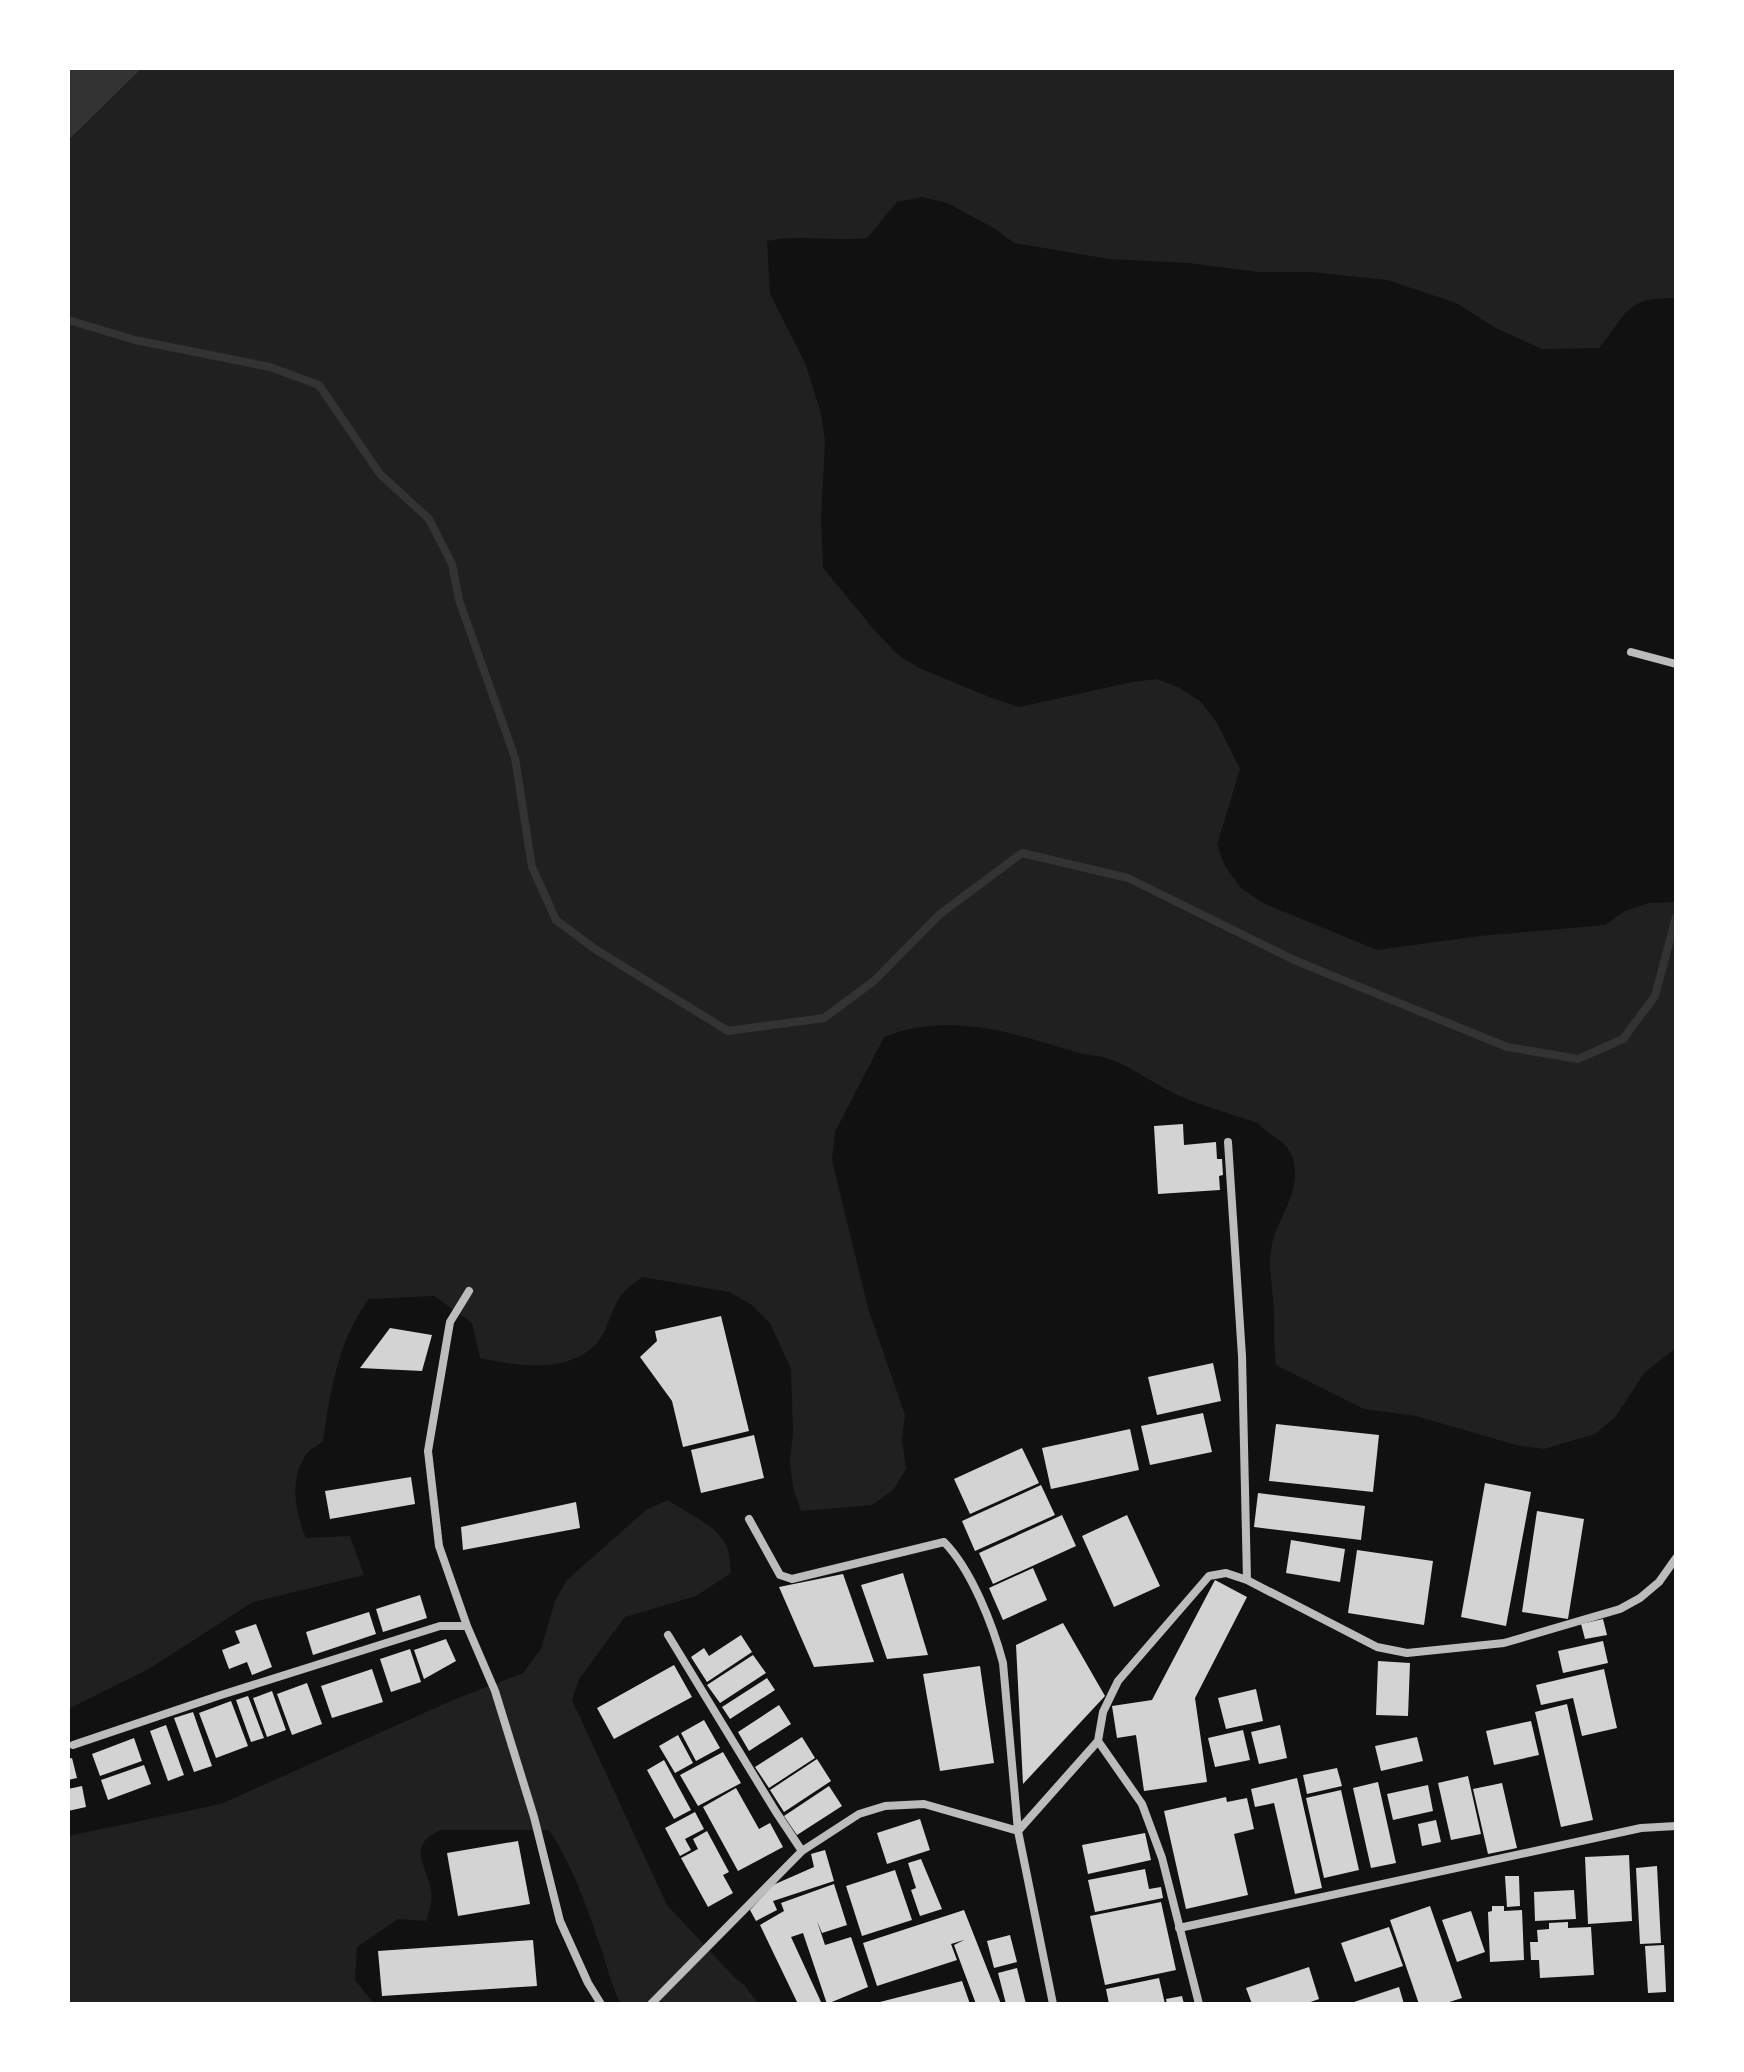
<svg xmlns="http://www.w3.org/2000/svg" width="1744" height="2072" font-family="'Roboto Serif',serif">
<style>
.green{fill:#202020}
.water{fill:#333}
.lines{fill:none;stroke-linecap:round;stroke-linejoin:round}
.stream{stroke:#333;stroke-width:8}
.building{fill:#d3d3d3}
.minor{stroke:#bcbcbc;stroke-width:8}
</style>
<rect width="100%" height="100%" fill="#111"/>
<path class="green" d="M 142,68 L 1676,68 L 1676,298 C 1625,297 1628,313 1599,348 L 1542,349 L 1496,328 L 1456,303 L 1387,280 L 1310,272 L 1258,272 L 1189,263 L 1109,259 L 1014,243 L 994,228 L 947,203 L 922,197 L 897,202 L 867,238 C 833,242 801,234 767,241 L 770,294 L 805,363 L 821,413 L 825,441 L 821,519 L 823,568 L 876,632 L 897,654 L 919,668 L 992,698 L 1019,707 L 1132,682 L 1157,679 L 1180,688 L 1201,702 L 1217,723 L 1240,769 L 1217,845 L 1225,866 L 1241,888 L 1263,903 L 1377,950 L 1480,936 L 1605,925 L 1625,911 L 1649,903 L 1676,902 L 1676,1348 L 1645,1372 L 1616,1416 L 1595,1434 L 1544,1449 L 1516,1445 L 1416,1416 L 1364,1409 L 1276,1365 C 1274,1347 1274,1332 1274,1315 C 1274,1290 1266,1265 1273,1240 C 1280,1216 1300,1191 1294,1163 C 1290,1141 1271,1138 1258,1123 C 1234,1115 1206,1107 1182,1097 C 1158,1087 1136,1069 1112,1060 C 1101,1055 1087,1056 1076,1052 C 1012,1033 949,1011 884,1037 L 835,1132 L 832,1160 L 868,1308 L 905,1415 L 902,1440 L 906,1469 L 893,1490 L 872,1505 L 801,1511 L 793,1488 L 790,1462 L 793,1431 L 791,1369 L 770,1323 L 752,1305 L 729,1292 L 642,1277 C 636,1282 628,1287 623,1293 C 611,1307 609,1329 597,1343 C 569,1374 516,1366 480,1358 L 472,1323 L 434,1296 L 369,1299 C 337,1342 331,1390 323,1441 C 317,1446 307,1451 304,1458 C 289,1483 296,1514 306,1538 L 350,1536 L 364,1575 L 253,1602 L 147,1670 L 68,1709 L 68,142 Z
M 668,1500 C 687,1514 718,1525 727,1547 C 730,1555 730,1565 731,1573 L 696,1596 L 625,1617 L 579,1679 L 572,1700 L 667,1905 L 734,1977 L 744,1985 L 759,2004 L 621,2004 C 612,1987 608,1970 602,1951 C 587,1908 574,1868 549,1830 L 440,1830 C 406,1847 426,1863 431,1890 C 433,1901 429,1911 426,1921 L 398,1919 L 357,1947 L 355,1980 L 374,2004 L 68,2004 L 68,1836 L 221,1804 L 453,1700 L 523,1673 L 541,1649 L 555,1601 L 567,1580 L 646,1510 Z"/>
<path class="water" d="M 68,68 L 142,68 L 68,141 Z"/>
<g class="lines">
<path class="stream" d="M 68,320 L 135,340 L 270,367 L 319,385 L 380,474 L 429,519 L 452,564 L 459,600 L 515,758 L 532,867 L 556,920 L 595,949 L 728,1031 L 824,1018 L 874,981 L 940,914 L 1022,853 L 1128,878 L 1294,960 L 1507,1047 L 1578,1059 L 1623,1039 L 1655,996 L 1676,917"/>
</g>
<path class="building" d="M 1183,1124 L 1184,1145 L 1216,1142 L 1217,1159 L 1222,1159 L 1223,1175 L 1219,1176 L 1220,1190 L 1158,1194 L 1154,1126 Z
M 721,1316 L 749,1431 L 683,1447 L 672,1401 L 640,1357 L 657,1341 L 655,1331 Z
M 390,1328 L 432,1335 L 422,1371 L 360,1368 Z
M 1213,1363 L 1221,1401 L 1157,1415 L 1148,1377 Z
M 1203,1413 L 1212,1452 L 1150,1465 L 1141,1426 Z
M 1276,1424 L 1379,1435 L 1373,1492 L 1269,1481 Z
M 1130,1429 L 1139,1470 L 1051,1489 L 1042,1448 Z
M 754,1435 L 764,1478 L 701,1493 L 691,1450 Z
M 1022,1448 L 1039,1483 L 970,1514 L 954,1479 Z
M 411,1477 L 415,1504 L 330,1519 L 325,1491 Z
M 1485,1483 L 1531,1492 L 1506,1626 L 1461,1617 Z
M 1041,1485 L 1055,1515 L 975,1551 L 962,1521 Z
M 1258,1493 L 1365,1506 L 1361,1540 L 1254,1527 Z
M 576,1502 L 580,1528 L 463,1550 L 461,1527 Z
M 1537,1511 L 1584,1519 L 1568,1619 L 1522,1612 Z
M 1062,1515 L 1076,1546 L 993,1584 L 979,1553 Z
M 1127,1515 L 1160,1586 L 1114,1607 L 1082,1536 Z
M 1291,1540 L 1345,1549 L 1340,1582 L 1286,1573 Z
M 1357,1550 L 1433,1561 L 1424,1625 L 1348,1613 Z
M 1033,1568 L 1047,1600 L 1003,1620 L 989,1588 Z
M 903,1573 L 928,1655 L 887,1659 L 861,1585 Z
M 843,1574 L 874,1662 L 814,1667 L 779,1587 Z
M 1215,1580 L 1247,1597 L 1195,1698 L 1207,1782 L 1144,1791 L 1136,1735 L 1117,1738 L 1112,1706 L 1152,1700 Z
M 420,1595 L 427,1618 L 383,1632 L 376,1609 Z
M 369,1612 L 376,1634 L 313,1655 L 306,1632 Z
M 1603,1619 L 1607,1635 L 1585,1639 L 1581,1624 Z
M 1063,1623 L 1105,1696 L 1023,1784 L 1016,1645 Z
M 256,1624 L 272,1667 L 252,1675 L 247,1662 L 229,1669 L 222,1650 L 240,1643 L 235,1631 Z
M 741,1635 L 752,1652 L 707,1682 L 691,1657 L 704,1648 L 709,1656 Z
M 446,1639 L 456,1661 L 424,1679 L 414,1650 Z
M 1603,1641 L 1608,1663 L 1563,1673 L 1558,1651 Z
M 410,1649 L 421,1682 L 391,1692 L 380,1659 Z
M 753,1655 L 766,1673 L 720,1703 L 707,1685 Z
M 1378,1661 L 1410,1663 L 1408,1716 L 1376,1715 Z
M 674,1665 L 692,1697 L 614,1739 L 597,1708 Z
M 980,1666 L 994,1763 L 940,1771 L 923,1674 Z
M 372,1669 L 383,1702 L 332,1718 L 321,1686 Z
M 1604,1669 L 1617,1728 L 1582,1736 L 1573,1698 L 1541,1705 L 1536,1685 Z
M 767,1678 L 775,1690 L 730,1719 L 722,1707 Z
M 307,1683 L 322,1724 L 292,1735 L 277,1694 Z
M 1256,1689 L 1263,1721 L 1226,1729 L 1218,1698 Z
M 272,1691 L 286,1730 L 267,1737 L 253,1698 Z
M 248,1696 L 264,1738 L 251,1742 L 236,1700 Z
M 231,1701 L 248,1746 L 216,1758 L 199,1713 Z
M 1567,1704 L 1593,1820 L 1561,1827 L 1535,1712 Z
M 779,1705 L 791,1724 L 749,1751 L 738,1732 Z
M 193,1712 L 212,1766 L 194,1772 L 174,1718 Z
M 704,1720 L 720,1748 L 696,1761 L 681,1733 Z
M 1531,1721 L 1539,1755 L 1494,1765 L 1486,1731 Z
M 166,1725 L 184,1775 L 168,1781 L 150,1731 Z
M 1280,1725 L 1287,1758 L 1259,1764 L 1251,1732 Z
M 1243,1730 L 1250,1760 L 1215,1767 L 1208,1738 Z
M 678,1735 L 693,1763 L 675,1773 L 659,1746 Z
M 802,1737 L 815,1758 L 769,1788 L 755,1767 Z
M 1417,1737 L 1423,1761 L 1381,1771 L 1375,1746 Z
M 134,1738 L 142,1761 L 100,1776 L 92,1754 Z
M 723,1752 L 741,1783 L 698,1806 L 680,1775 Z
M 72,1758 L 77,1778 L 68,1780 L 68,1759 Z
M 817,1759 L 831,1781 L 784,1812 L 770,1790 Z
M 664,1760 L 691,1810 L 674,1819 L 647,1770 Z
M 144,1765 L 151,1784 L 108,1800 L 101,1780 Z
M 1337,1768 L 1342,1786 L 1307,1794 L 1303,1775 Z
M 1468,1776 L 1481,1834 L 1451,1840 L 1438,1783 Z
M 1297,1778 L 1322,1888 L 1295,1894 L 1274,1803 L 1255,1807 L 1251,1789 Z
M 1378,1782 L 1396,1863 L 1371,1868 L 1353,1788 Z
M 1502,1783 L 1517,1848 L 1488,1854 L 1473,1789 Z
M 1428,1785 L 1433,1811 L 1393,1820 L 1387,1794 Z
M 82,1786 L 86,1807 L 68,1811 L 68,1789 Z
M 829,1786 L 842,1806 L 797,1835 L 784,1816 Z
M 736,1788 L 759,1829 L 770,1823 L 783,1847 L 738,1871 L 703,1807 Z
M 1341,1790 L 1359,1870 L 1324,1878 L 1306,1798 Z
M 1226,1797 L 1227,1802 L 1247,1798 L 1254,1829 L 1234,1834 L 1248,1895 L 1186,1909 L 1164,1811 Z
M 695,1812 L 704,1829 L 685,1839 L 691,1850 L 680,1856 L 665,1828 Z
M 920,1819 L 930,1850 L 887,1864 L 877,1833 Z
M 1436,1820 L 1441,1842 L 1422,1846 L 1418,1824 Z
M 707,1831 L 729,1872 L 723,1875 L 733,1893 L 708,1907 L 681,1858 L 698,1849 L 693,1839 Z
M 1145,1833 L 1151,1860 L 1088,1874 L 1082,1845 Z
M 518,1841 L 530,1904 L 458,1916 L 447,1853 Z
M 825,1850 L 834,1881 L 773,1901 L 777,1910 L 756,1921 L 750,1910 L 773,1885 L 814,1867 L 811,1854 Z
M 1629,1855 L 1632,1921 L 1588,1924 L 1585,1857 Z
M 921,1859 L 942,1909 L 920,1916 L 911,1890 L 916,1888 L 908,1863 Z
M 1657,1866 L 1661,1943 L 1640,1944 L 1636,1868 Z
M 1145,1869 L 1149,1889 L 1161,1887 L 1163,1898 L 1095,1912 L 1088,1880 Z
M 895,1870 L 912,1920 L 862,1936 L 846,1886 Z
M 1505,1876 L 1519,1876 L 1520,1906 L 1507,1907 Z
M 834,1884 L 847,1925 L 822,1933 L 817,1921 L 825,1945 L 851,1937 L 868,1987 L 827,2004 L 803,1933 L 791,1937 L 821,2002 L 798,2004 L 760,1925 L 784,1911 L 781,1903 Z
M 1574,1890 L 1576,1919 L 1535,1921 L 1534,1892 Z
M 1161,1902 L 1176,1970 L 1105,1985 L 1090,1916 Z
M 1430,1906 L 1462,1998 L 1443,2004 L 1419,2004 L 1390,1920 Z
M 1492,1906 L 1504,1906 L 1504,1911 L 1522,1910 L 1524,1960 L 1490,1962 L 1488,1912 L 1492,1911 Z
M 964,1910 L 1001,2004 L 976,2004 L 954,1945 L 964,1940 L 951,1944 L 957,1960 L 877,1986 L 863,1943 Z
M 1471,1911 L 1485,1952 L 1457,1962 L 1442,1920 Z
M 1568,1922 L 1568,1928 L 1591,1927 L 1594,1975 L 1540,1978 L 1539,1960 L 1531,1960 L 1530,1942 L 1538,1942 L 1537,1930 L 1549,1929 L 1549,1923 Z
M 1389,1927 L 1403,1966 L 1355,1982 L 1341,1943 Z
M 1010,1935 L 1017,1962 L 994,1968 L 987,1941 Z
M 533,1940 L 537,1986 L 382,1996 L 378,1951 Z
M 1664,1945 L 1666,1992 L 1648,1993 L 1645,1946 Z
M 1309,1967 L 1319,1999 L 1305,2004 L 1252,2004 L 1246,1988 Z
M 1017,1968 L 1026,2004 L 1006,2004 L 998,1973 Z
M 1159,1978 L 1165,2004 L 1109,2004 L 1106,1989 Z
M 962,1981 L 970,2004 L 877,2004 L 876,2003 Z
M 1399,1987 L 1404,2004 L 1351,2004 L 1351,2003 Z
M 1182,1996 L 1184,2004 L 1167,2004 L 1166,1999 Z"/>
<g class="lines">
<path class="minor" d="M 1631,652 L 1676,664
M 1228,1142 L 1242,1356 L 1247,1580
M 469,1291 L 450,1322 L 428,1451 L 439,1546 L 467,1626 L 495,1691 L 534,1817 L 560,1921 L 588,1983 L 601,2004
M 749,1519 L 780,1575 L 792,1579 L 944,1542 C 971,1569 993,1625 1003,1663 L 1018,1831 L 1053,2004
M 668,1635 L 776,1812 L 802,1851
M 1098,1741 L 1103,1712 L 1118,1681 L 1209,1576 L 1226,1573 L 1247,1580 L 1377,1647 L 1407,1653 L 1504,1643 L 1620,1609 L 1640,1598 L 1659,1582 L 1676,1558
M 1098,1741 L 1142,1804 L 1162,1858 L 1199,2004
M 73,1745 L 221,1695 L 440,1626 L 467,1626
M 1179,1928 L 1641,1828 L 1676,1826
M 651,2004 L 802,1851 L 859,1814 L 885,1806 L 924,1804 L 1018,1831 L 1098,1741"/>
</g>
<rect width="1744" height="2072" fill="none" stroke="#ffffff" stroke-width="140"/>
</svg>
